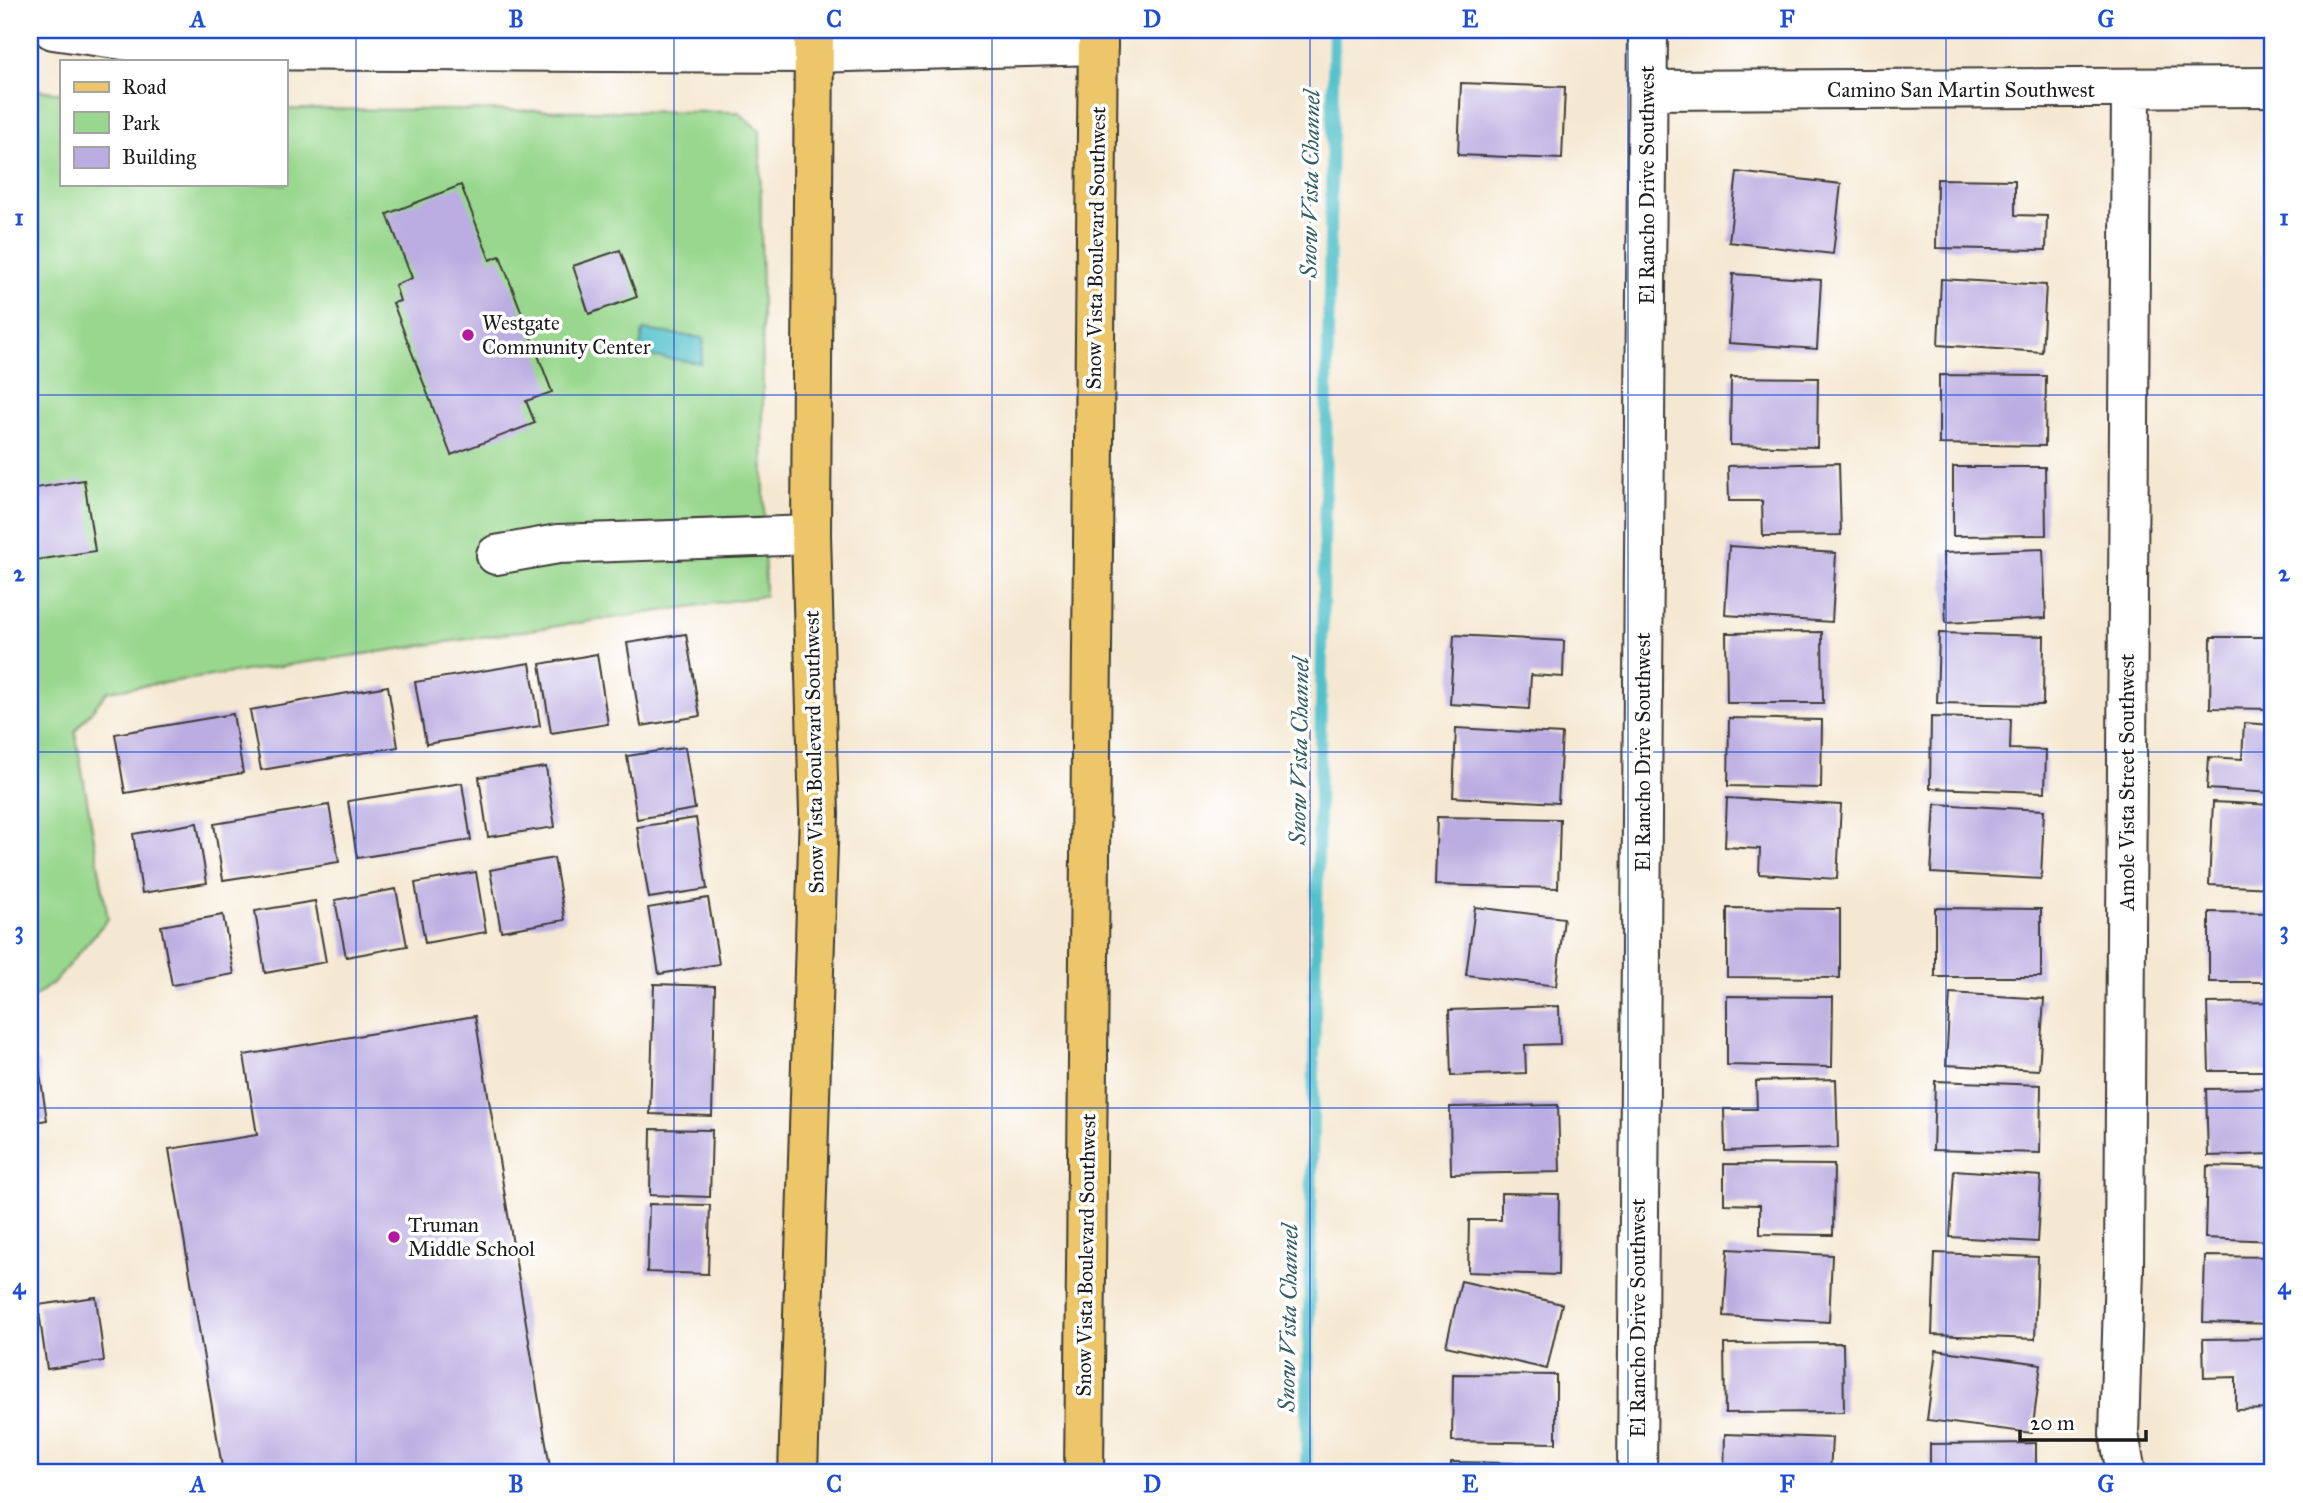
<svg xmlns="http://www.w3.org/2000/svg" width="2303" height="1503" font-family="'IM FELL Great Primer',serif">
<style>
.green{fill:#98d78d;stroke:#5a7a54;stroke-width:2}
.water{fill:#53c1ca;stroke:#386e73;stroke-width:2}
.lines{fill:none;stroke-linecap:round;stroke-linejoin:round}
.stream{stroke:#53c1ca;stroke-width:12}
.building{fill:#bbade1}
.minor-casing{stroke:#3d3b37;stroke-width:42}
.major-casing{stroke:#3d3b37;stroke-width:42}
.minor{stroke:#fff;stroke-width:38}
.major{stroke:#ecc669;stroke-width:38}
.grid{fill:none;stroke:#1d4ed8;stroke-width:2;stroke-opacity:0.55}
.poi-dot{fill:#b5179e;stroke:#fff;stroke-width:2.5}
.labels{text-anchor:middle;stroke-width:7;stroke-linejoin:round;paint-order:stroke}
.street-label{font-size:21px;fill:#1c1c1c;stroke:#fff}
.poi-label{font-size:21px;fill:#1c1c1c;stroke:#fff;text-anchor:start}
.water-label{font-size:23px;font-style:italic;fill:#325e62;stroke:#fff}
.neatline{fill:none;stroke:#1d4ed8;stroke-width:2.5}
.grid-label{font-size:23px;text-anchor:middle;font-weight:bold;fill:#1d4ed8}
</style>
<rect width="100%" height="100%" fill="#fff"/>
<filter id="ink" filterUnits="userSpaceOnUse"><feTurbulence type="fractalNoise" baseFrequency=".0143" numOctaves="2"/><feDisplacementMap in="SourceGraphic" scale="14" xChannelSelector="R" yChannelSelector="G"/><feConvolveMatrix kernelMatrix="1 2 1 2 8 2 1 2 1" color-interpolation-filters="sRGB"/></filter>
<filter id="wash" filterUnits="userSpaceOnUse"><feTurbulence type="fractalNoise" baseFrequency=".00686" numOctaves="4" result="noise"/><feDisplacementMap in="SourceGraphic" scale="28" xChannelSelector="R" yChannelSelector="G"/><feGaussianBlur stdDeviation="1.57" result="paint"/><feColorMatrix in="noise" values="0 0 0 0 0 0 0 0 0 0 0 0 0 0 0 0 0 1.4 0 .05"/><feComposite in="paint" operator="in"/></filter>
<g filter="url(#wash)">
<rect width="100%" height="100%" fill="#f5e8d2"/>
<path class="green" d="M 30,89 L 61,93 L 61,184 L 285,184 L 285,109 L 738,112 L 760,131 L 765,596 L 108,691 L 75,731 L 108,919 L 54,982 L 30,1000 Z"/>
<path class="water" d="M 643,330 L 704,338 L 701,363 L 639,355 Z"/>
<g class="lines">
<path class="stream" d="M 1306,1473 L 1334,30"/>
</g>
<g id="blocks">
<path class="building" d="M 1461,83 L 1565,87 L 1562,159 L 1458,155 Z
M 1737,172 L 1841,184 L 1833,254 L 1729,242 Z
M 1937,179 L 2015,180 L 2015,215 L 2047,216 L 2046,250 L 1936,248 Z
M 461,185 L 490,260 L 500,256 L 552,392 L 526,401 L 535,423 L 451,455 L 393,303 L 400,301 L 395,285 L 412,278 L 387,214 Z
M 620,250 L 637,297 L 589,314 L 573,266 Z
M 1733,274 L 1821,280 L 1817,349 L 1729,343 Z
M 1941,279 L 2046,285 L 2042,352 L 1938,345 Z
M 1939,375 L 2046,376 L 2045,446 L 1939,444 Z
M 1731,377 L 1818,378 L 1817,447 L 1730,445 Z
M 1839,463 L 1841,535 L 1763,536 L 1762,501 L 1729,501 L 1728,466 Z
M 1953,467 L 2045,467 L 2046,535 L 1953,536 Z
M 84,480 L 95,551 L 30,561 L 30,489 Z
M 1729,546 L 1836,553 L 1832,622 L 1725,615 Z
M 2043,549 L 2046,618 L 1946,623 L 1943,553 Z
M 1822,632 L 1823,703 L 1727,703 L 1726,633 Z
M 1939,633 L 2044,636 L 2043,705 L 1937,703 Z
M 686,634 L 700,716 L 641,726 L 627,643 Z
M 1454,635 L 1564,641 L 1563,677 L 1531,675 L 1529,709 L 1450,704 Z
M 2211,637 L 2273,637 L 2273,709 L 2210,708 Z
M 597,654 L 608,724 L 551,733 L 540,664 Z
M 530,663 L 540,726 L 426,744 L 415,682 Z
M 388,686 L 398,747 L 261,770 L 250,710 Z
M 233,714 L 243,773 L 125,793 L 115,734 Z
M 1931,717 L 2011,719 L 2010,749 L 2046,750 L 2045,792 L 1930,788 Z
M 1729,718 L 1822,720 L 1821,788 L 1728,786 Z
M 2244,723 L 2273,725 L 2273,793 L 2207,789 L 2209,757 L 2242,759 Z
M 1456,728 L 1562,734 L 1558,803 L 1453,797 Z
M 685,747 L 695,809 L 637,819 L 627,756 Z
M 546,767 L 555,827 L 488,837 L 479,777 Z
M 462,783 L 471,840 L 357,858 L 348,801 Z
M 1727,798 L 1841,805 L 1837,879 L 1759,874 L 1760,849 L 1725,847 Z
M 2213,802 L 2273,805 L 2273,888 L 2209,885 Z
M 1935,804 L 2044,810 L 2041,879 L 1931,873 Z
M 329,805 L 339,862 L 223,880 L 214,824 Z
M 1437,817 L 1560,819 L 1558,888 L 1435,885 Z
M 696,818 L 707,889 L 649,898 L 637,827 Z
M 197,823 L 207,883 L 142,893 L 133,834 Z
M 554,858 L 565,920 L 501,931 L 490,870 Z
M 476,872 L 486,932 L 425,943 L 415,883 Z
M 396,889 L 407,946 L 346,957 L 335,900 Z
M 708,898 L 719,964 L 659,974 L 648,908 Z
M 315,901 L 326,962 L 265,973 L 255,911 Z
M 1475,907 L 1564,918 L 1556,986 L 1466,975 Z
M 1727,908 L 1840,909 L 1840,978 L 1727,977 Z
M 1935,908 L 2041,909 L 2041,977 L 1935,977 Z
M 2209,912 L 2273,913 L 2273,982 L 2209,982 Z
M 223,915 L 234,974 L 172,985 L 161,926 Z
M 654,984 L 715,986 L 712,1116 L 650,1114 Z
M 1950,993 L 2044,999 L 2039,1070 L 1946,1065 Z
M 1727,996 L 1833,997 L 1832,1067 L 1727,1065 Z
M 2273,1002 L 2273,1071 L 2209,1071 L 2207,1003 Z
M 1559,1006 L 1560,1044 L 1525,1045 L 1526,1073 L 1451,1076 L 1449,1010 Z
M 475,1016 L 551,1473 L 223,1473 L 169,1149 L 257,1135 L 244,1055 Z
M 38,1061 L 47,1120 L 30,1123 L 30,1063 Z
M 1836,1079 L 1838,1148 L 1725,1151 L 1724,1109 L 1757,1109 L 1756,1081 Z
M 1935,1081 L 2041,1085 L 2040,1153 L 1933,1150 Z
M 2273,1088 L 2273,1154 L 2208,1156 L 2206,1089 Z
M 1558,1105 L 1560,1172 L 1451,1174 L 1450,1107 Z
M 651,1129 L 712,1130 L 710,1197 L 650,1195 Z
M 1724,1164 L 1834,1165 L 1833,1235 L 1760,1234 L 1760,1205 L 1724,1204 Z
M 2207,1166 L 2273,1168 L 2273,1241 L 2205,1238 Z
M 1954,1170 L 2041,1176 L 2037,1242 L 1950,1237 Z
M 1501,1193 L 1559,1194 L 1558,1275 L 1468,1272 L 1469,1220 L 1501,1220 Z
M 649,1204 L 710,1205 L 708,1274 L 647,1272 Z
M 1728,1249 L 1832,1255 L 1829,1322 L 1724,1316 Z
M 1935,1253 L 2038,1257 L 2035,1339 L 1932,1335 Z
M 2205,1256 L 2273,1257 L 2273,1324 L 2203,1322 Z
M 1461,1281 L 1562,1304 L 1547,1369 L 1446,1346 Z
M 96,1297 L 104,1361 L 47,1369 L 38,1305 Z
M 2273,1338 L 2273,1409 L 2236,1410 L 2236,1377 L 2204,1378 L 2203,1339 Z
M 1843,1343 L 1844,1412 L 1725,1413 L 1724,1344 Z
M 1936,1350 L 2041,1364 L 2032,1433 L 1927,1420 Z
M 1453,1374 L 1556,1375 L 1556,1443 L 1452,1441 Z
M 1725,1434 L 1832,1438 L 1830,1473 L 1724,1473 Z
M 2036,1443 L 2036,1473 L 1930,1473 L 1930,1444 Z
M 1451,1462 L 1559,1464 L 1559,1473 L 1451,1473 Z"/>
</g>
</g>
<g filter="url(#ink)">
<use href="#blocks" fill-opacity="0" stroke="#3d3b37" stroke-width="2"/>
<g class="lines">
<defs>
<path id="minor" d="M 53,30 L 192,50 L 813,53 L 1098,45
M 1648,90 L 2273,87
M 496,555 L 558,544 L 811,535
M 1637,1473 L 1648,30
M 2126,1473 L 2119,1434 L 2124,1269 L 2131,89"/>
<path id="major" d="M 798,1473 L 819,814 L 811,535 L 814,30
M 1084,1473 L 1098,30"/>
</defs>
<use href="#minor" class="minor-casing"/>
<use href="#major" class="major-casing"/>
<use href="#minor" class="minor"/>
<use href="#major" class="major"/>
</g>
</g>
<path class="grid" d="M 356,30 L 356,1473M 674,30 L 674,1473M 992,30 L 992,1473M 1310,30 L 1310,1473M 1628,30 L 1628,1473M 1946,30 L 1946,1473M 30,395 L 2273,395M 30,752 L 2273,752M 30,1108 L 2273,1108"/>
<g class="poi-dot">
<circle cx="468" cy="335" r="7"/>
<circle cx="394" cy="1237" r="7"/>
</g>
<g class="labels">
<g class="street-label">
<text x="1961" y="97">Camino San Martin Southwest</text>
<text transform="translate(1647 185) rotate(-90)" y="7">El Rancho Drive Southwest</text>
<text transform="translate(1096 248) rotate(-89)" y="7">Snow Vista Boulevard Southwest</text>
<text transform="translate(814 752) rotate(-91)" y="7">Snow Vista Boulevard Southwest</text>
<text transform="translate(1643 752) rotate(-90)" y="7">El Rancho Drive Southwest</text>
<text transform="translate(2127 782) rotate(-90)" y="7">Amole Vista Street Southwest</text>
<text transform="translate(1086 1255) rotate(-89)" y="7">Snow Vista Boulevard Southwest</text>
<text transform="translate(1638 1318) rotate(-90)" y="7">El Rancho Drive Southwest</text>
</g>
<g class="poi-label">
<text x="482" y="330">Westgate<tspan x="482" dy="24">Community Center</tspan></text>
<text x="408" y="1232">Truman<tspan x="408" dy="24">Middle School</tspan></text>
</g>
<g class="water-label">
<text transform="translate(1310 184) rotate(-89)" y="8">Snow Vista Channel</text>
<text transform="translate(1299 751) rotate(-89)" y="8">Snow Vista Channel</text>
<text transform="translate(1288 1318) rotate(-89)" y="8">Snow Vista Channel</text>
</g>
</g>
<rect width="2303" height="1503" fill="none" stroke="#fff" stroke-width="77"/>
<rect x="60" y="60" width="228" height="126" fill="#ffffff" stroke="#a4a4a4" stroke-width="2"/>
<rect x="74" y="82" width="35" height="10" fill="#ecc669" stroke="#a4a4a4" stroke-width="2"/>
<text x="122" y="94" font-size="21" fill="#1c1c1c">Road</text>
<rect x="74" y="112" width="35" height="21" fill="#98d78d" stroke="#a4a4a4" stroke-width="2"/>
<text x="122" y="130" font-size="21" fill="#1c1c1c">Park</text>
<rect x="74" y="147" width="35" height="21" fill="#bbade1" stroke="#a4a4a4" stroke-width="2"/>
<text x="122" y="164" font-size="21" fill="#1c1c1c">Building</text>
<path d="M2020 1430v10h126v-10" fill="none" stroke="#1c1c1c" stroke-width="3.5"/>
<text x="2030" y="1430" font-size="21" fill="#1c1c1c" stroke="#ffffff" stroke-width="5" paint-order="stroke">20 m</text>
<rect x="38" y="38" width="2226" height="1426" class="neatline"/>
<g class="grid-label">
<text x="198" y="27">A</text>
<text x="516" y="27">B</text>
<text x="834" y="27">C</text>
<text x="1152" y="27">D</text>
<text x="1470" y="27">E</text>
<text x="1787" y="27">F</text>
<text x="2106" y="27">G</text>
<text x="19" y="225">1</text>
<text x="2284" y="225">1</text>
<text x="19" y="581">2</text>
<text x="2284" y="581">2</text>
<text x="19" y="938">3</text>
<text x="2284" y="938">3</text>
<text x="19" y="1294">4</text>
<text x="2284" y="1294">4</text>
<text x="198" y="1492">A</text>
<text x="516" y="1492">B</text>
<text x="834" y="1492">C</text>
<text x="1152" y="1492">D</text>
<text x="1470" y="1492">E</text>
<text x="1787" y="1492">F</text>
<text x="2106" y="1492">G</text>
</g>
</svg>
